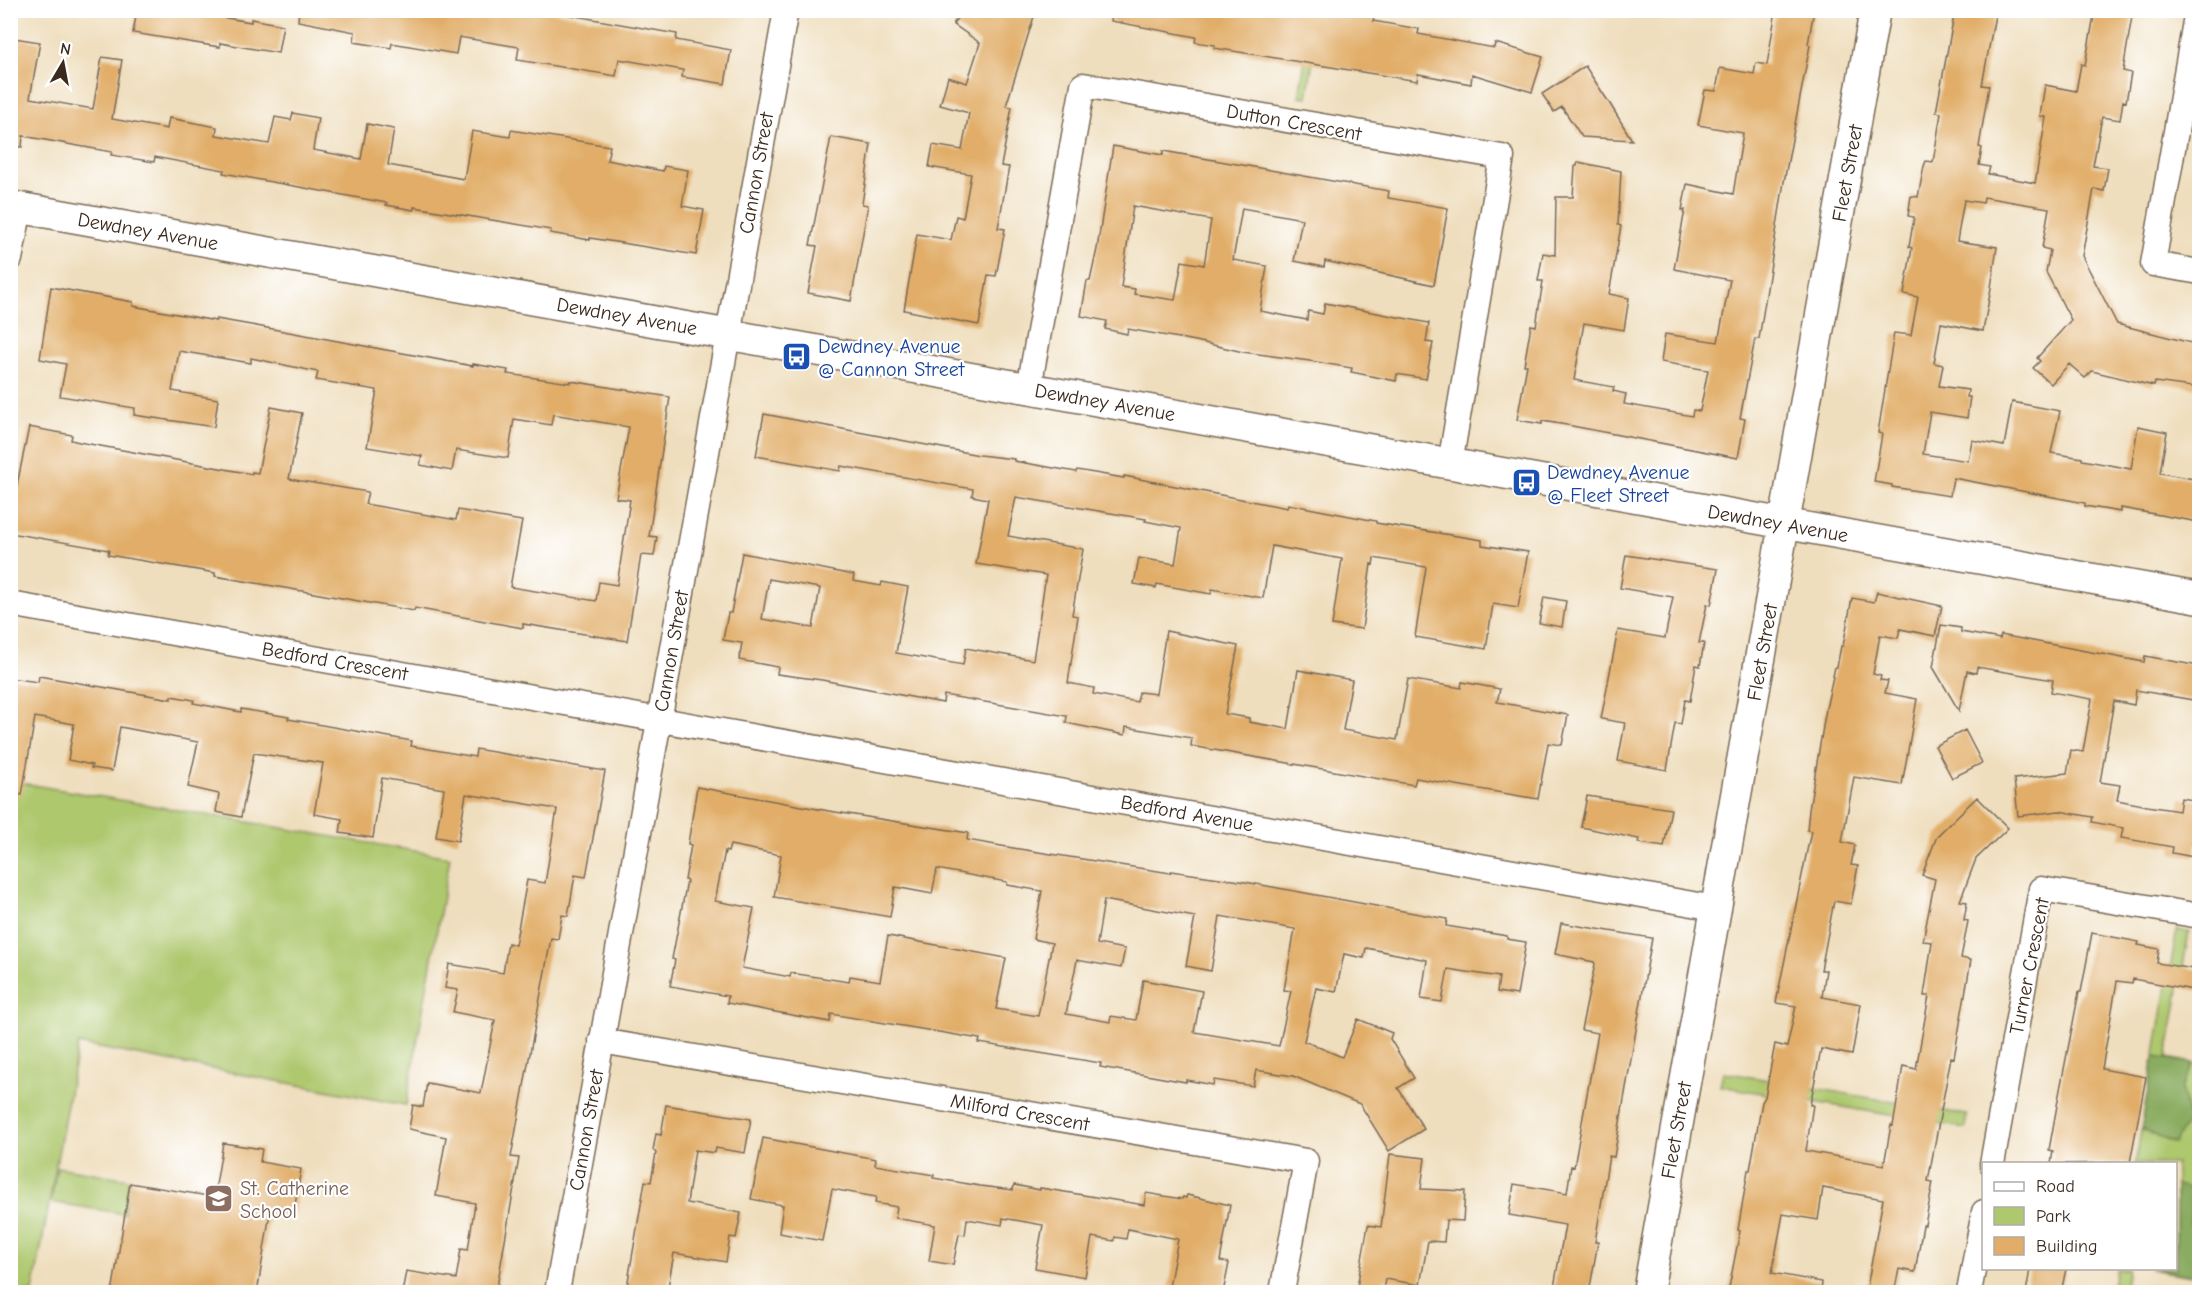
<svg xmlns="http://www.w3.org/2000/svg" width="2210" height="1303" font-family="'Comic Neue',sans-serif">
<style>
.green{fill:#aec86e;stroke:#747946;stroke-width:1.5}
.forest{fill:#8aac61;stroke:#626b40;stroke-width:1.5}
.building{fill:#e1ad68;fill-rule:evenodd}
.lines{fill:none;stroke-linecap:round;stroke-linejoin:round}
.minor-casing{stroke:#7a6956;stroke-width:27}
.tertiary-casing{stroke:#7a6956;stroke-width:33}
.minor{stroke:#fff;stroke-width:24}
.tertiary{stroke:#fff;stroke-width:30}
.labels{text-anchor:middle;stroke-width:4.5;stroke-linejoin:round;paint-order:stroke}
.street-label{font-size:20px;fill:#3b2a1e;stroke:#fff}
.transit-label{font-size:20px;fill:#164399;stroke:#fff;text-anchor:start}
.education-label{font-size:20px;fill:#785e54;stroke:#fff;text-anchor:start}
</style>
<rect width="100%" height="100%" fill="#fff"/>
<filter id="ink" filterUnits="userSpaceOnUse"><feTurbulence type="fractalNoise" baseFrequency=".0167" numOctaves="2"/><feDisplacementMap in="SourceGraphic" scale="12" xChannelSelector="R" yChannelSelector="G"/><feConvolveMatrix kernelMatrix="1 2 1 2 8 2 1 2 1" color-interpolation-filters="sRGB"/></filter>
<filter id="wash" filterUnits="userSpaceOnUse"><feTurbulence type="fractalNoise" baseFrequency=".008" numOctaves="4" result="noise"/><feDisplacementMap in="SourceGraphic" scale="24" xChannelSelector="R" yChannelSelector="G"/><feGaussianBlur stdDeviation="1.35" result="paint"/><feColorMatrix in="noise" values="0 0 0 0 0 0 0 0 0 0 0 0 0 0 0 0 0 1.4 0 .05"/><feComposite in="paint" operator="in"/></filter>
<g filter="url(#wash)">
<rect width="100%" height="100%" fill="#efdebd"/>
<path class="green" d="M 1313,11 L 1321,11 L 1307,97 L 1299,96 Z
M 10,781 L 450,857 L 406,1105 L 78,1044 L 33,1292 L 10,1292 Z
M 2177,930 L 2189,932 L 2167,1058 L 2199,1064 L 2199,1277 L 2149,1269 L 2176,1268 L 2176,1164 L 2135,1164 Z
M 1723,1072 L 1967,1115 L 1965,1128 L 1720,1086 Z
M 57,1167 L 129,1179 L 124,1214 L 51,1202 Z
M 2116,1269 L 2128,1269 L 2124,1292 L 2112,1292 Z"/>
<path class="forest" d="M 2154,1057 L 2193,1063 L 2181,1089 L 2189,1118 L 2174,1144 L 2141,1129 Z
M 2176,1185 L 2192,1188 L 2190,1226 L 2199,1229 L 2199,1277 L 2154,1269 L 2176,1268 Z"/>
<g id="blocks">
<path class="building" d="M 137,10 L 178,10 L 251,22 L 251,19 L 283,25 L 278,53 L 220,43 L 220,47 L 133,33 Z
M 299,10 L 506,10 L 525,14 L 526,10 L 542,10 L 677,34 L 676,40 L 731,50 L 725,84 L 682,77 L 683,70 L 619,59 L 616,76 L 517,60 L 519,47 L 459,37 L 456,54 L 392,43 L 391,48 L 354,42 L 355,32 L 298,21 Z
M 963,10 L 1036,10 L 1006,106 L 1012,107 L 1001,166 L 1009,167 L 998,228 L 1005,229 L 996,276 L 988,275 L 979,325 L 904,310 L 917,234 L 951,240 L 956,216 L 963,218 L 971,174 L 929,167 L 933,145 L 962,150 L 969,113 L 940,105 L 948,77 L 967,83 L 980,43 L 953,24 Z
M 1112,10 L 1375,10 L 1373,21 L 1419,29 L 1418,34 L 1494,48 L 1495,43 L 1543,57 L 1532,92 L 1472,74 L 1471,84 L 1418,74 L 1417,81 L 1214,48 L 1215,45 L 1195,42 L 1196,37 L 1111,21 Z
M 1776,10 L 1814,10 L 1808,44 L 1810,45 L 1784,182 L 1759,339 L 1755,339 L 1740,418 L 1745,419 L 1738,458 L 1567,425 L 1542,421 L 1542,424 L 1517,420 L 1527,365 L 1524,365 L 1531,325 L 1536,326 L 1543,281 L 1538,281 L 1543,253 L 1555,255 L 1556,197 L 1573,197 L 1575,166 L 1577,166 L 1578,162 L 1621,171 L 1618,225 L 1621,226 L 1609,294 L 1629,298 L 1624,330 L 1584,323 L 1574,380 L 1614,387 L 1613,391 L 1626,394 L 1624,404 L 1692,416 L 1693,410 L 1700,411 L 1708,370 L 1661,362 L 1665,334 L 1718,342 L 1730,280 L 1674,269 L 1685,210 L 1682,210 L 1687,184 L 1733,194 L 1743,133 L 1698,125 L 1705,90 L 1716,91 L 1720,68 L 1754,74 L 1756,63 L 1767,65 Z
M 1955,10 L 1996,10 L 1982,85 L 1989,86 L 1979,147 L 1982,148 L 1979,165 L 1990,167 L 1988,174 L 2035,183 L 2046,117 L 2040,116 L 2045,85 L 2076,91 L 2081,64 L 2085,65 L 2095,10 L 2133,10 L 2123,71 L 2131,73 L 2126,102 L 2123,101 L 2120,120 L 2102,117 L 2093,166 L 2108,168 L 2104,191 L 2094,189 L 2082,256 L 2117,324 L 2199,345 L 2199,388 L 2155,382 L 2154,386 L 2092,371 L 2085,378 L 2069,364 L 2051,384 L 2033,368 L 2040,361 L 2037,358 L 2071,320 L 2046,272 L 2050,250 L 2042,248 L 2049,208 L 1984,197 L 1983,203 L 1964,200 L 1957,241 L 1997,247 L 1990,294 L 1983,331 L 1941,323 L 1934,363 L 1943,365 L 1939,386 L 1968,390 L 1967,397 L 1970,397 L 1967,418 L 1930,412 L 1923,454 L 1968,461 L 1972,440 L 2004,446 L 2012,402 L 2060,411 L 2051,453 L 2082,458 L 2082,460 L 2131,469 L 2138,426 L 2167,432 L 2160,473 L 2199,480 L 2199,522 L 2121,508 L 2121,512 L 2085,506 L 2085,503 L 1953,478 L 1950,496 L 1892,487 L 1892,485 L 1874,482 L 1882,434 L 1878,433 L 1894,333 L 1911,335 L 1918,297 L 1904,294 L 1912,248 L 1909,247 L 1914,217 L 1908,216 L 1911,196 L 1918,197 L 1924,166 L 1926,161 L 1933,162 L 1941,113 L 1936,112 Z
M 14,38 L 40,42 L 30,98 L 93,109 L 102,57 L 122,60 L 112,119 L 167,129 L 169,118 L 217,127 L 216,135 L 269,144 L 275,117 L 291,120 L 293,113 L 318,118 L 313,150 L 361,159 L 367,124 L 394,129 L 388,165 L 464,179 L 472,131 L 510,137 L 511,130 L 610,146 L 607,160 L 663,171 L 664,166 L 688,170 L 682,206 L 704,210 L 696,255 L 590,238 L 590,240 L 550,233 L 551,230 L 414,207 L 414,210 L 386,205 L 387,203 L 223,173 L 224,170 L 155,157 L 154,162 L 111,155 L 112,152 L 23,136 L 22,147 L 10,146 L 10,57 Z
M 1585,66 L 1610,104 L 1632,140 L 1582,137 L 1562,107 L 1554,112 L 1542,94 Z
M 831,137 L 871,144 L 862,204 L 868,205 L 851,301 L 808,293 L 817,246 L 810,245 Z
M 1113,146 L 1163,155 L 1163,151 L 1389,191 L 1388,198 L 1448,208 L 1434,285 L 1325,261 L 1324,267 L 1294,261 L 1302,219 L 1242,208 L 1233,260 L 1267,266 L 1260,311 L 1307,320 L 1308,311 L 1323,314 L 1325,303 L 1429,323 L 1426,342 L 1433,343 L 1426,379 L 1397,374 L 1396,381 L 1351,372 L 1352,368 L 1310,361 L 1243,352 L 1196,341 L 1128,329 L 1127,334 L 1105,329 L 1107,321 L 1081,316 L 1087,281 L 1090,281 L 1097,249 ZM 1133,206 L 1211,220 L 1204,265 L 1182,261 L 1175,300 L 1134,294 L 1135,289 L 1121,287 Z
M 51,287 L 133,302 L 133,306 L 216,321 L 216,319 L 251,325 L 473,366 L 473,364 L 508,370 L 507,374 L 570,383 L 570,381 L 670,397 L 649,536 L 657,537 L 654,556 L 641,555 L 627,641 L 523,624 L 523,628 L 415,608 L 414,611 L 308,592 L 215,576 L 215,573 L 108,555 L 109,550 L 10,533 L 18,480 L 29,427 L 72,435 L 71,440 L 79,442 L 252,474 L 252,472 L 258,473 L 271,407 L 302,413 L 289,479 L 368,492 L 365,504 L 456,520 L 458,510 L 522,521 L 510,587 L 596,601 L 599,582 L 617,585 L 630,500 L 616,498 L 629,427 L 553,414 L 551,425 L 514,419 L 508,458 L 456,450 L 452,471 L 420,465 L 422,456 L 367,447 L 377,390 L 316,380 L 318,372 L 251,358 L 251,363 L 179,351 L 172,391 L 218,399 L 214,427 L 134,415 L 135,408 L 60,396 L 66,364 L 40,359 Z
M 764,414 L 979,455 L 1014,459 L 1014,461 L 1076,472 L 1077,470 L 1124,478 L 1124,476 L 1287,508 L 1288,504 L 1324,511 L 1376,521 L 1376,523 L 1482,540 L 1482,545 L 1528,552 L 1518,608 L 1493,604 L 1486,649 L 1415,637 L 1426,567 L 1374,558 L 1373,565 L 1371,564 L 1362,629 L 1332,625 L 1342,559 L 1272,546 L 1263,598 L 1212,589 L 1211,594 L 1157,584 L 1156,588 L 1134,584 L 1139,558 L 1175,564 L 1181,528 L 1145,521 L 1146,519 L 1016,497 L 1008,536 L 1083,549 L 1072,615 L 1078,616 L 1068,683 L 1094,688 L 1093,694 L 1137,702 L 1139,692 L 1156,694 L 1166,631 L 1238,646 L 1225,714 L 1249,718 L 1249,722 L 1288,729 L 1298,670 L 1352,680 L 1343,730 L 1397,740 L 1408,679 L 1461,688 L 1462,682 L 1500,689 L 1497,702 L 1568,715 L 1562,745 L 1548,743 L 1538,799 L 1416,778 L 1414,785 L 1294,764 L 1191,746 L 1192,738 L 1126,727 L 1125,735 L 1066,723 L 1067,716 L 944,695 L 943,703 L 822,680 L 777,674 L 778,667 L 739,660 L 742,643 L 723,640 L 728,613 L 731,613 L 742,553 L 854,575 L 853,581 L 881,586 L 882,582 L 908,587 L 896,653 L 963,665 L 966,648 L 1033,660 L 1046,575 L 976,564 L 988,499 L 972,496 L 973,489 L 841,466 L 840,471 L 756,456 ZM 769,579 L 820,588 L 813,628 L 762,619 Z
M 1626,555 L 1718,569 L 1711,605 L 1707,604 L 1699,643 L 1704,643 L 1700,666 L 1696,665 L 1690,701 L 1685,700 L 1681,724 L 1675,723 L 1667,770 L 1618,761 L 1625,723 L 1601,719 L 1618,630 L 1665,638 L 1673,597 L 1620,588 Z
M 1877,592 L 1942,606 L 1935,636 L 1900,629 L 1898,638 L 1880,635 L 1873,674 L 1881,676 L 1880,680 L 1888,681 L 1885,693 L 1917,699 L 1902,785 L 1854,777 L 1842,842 L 1855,845 L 1851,865 L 1858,866 L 1851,904 L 1834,901 L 1821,970 L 1826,970 L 1822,997 L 1861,1004 L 1852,1055 L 1821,1049 L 1810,1105 L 1813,1105 L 1806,1151 L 1884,1165 L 1891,1125 L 1893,1126 L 1903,1066 L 1916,1069 L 1929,996 L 1924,996 L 1932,942 L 1923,941 L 1935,879 L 1922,875 L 1937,836 L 1977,797 L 2008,828 L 1976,859 L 1960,901 L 1967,902 L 1964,920 L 1968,921 L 1961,958 L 1971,960 L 1954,1058 L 1951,1057 L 1928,1181 L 1933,1182 L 1925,1225 L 1923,1225 L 1915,1272 L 1899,1269 L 1894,1293 L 1866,1293 L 1883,1199 L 1823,1188 L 1818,1220 L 1783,1214 L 1772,1273 L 1822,1282 L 1821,1293 L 1728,1293 L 1740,1231 L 1738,1230 L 1748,1170 L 1750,1170 L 1762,1102 L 1765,1097 L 1775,1044 L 1787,1047 L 1796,1006 L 1776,1003 L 1811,831 L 1807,830 L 1809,810 L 1826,709 L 1835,667 L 1837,667 L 1841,646 L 1843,646 L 1852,598 L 1874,602 Z
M 1544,597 L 1566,601 L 1562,627 L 1539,623 Z
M 1941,625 L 1961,628 L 1961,632 L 2000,639 L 2001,635 L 2144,662 L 2145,656 L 2199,666 L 2199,701 L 2136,690 L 2134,705 L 2114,701 L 2100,782 L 2120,785 L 2117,800 L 2147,806 L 2179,811 L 2181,798 L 2199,801 L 2199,844 L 2196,843 L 2194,857 L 2172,853 L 2173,847 L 2121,838 L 2123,828 L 2092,822 L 2093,817 L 2059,811 L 2018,816 L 2014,779 L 2067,773 L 2071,750 L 2083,752 L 2092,699 L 2051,692 L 2053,680 L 1977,667 L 1976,673 L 1967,671 L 1959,711 L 1933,667 Z
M 39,676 L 171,699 L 171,696 L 194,700 L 193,703 L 241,712 L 241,709 L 289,717 L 288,719 L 412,741 L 411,746 L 475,757 L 476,749 L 605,771 L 586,877 L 575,875 L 568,916 L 562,915 L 558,939 L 551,938 L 511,1157 L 519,1158 L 496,1293 L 402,1293 L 406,1271 L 456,1279 L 461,1249 L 468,1250 L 475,1203 L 436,1196 L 446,1137 L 409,1129 L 413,1105 L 423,1107 L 427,1083 L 481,1093 L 495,1020 L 453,1012 L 458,990 L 445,988 L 449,964 L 503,973 L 508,943 L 515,945 L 527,880 L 545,883 L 557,809 L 466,794 L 458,841 L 436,837 L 444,789 L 382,778 L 373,838 L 340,833 L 342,819 L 314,814 L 323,763 L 254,753 L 241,817 L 216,812 L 219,794 L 188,787 L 198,742 L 120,727 L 112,771 L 91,768 L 92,765 L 68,760 L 74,724 L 35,717 L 22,795 L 10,794 L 10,678 L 38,682 Z
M 1965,730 L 1982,763 L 1952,778 L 1935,746 Z
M 697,787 L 829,811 L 968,833 L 967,840 L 1013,848 L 1170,873 L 1171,871 L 1240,881 L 1447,919 L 1446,926 L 1507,936 L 1507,939 L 1526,942 L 1517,995 L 1497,992 L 1499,977 L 1448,969 L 1442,1002 L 1421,999 L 1427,960 L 1366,948 L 1364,958 L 1344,954 L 1336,992 L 1316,988 L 1304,1041 L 1342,1057 L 1358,1019 L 1392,1033 L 1390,1039 L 1414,1078 L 1398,1088 L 1424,1129 L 1389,1151 L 1360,1104 L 1293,1076 L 1256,1070 L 1253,1086 L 1214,1080 L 1213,1085 L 1186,1080 L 1186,1082 L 1100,1067 L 1101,1063 L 979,1043 L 980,1039 L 933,1031 L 831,1014 L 830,1022 L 727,1003 L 728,996 L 670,986 L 675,960 L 672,959 L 687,881 L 685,880 L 691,845 L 688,844 ZM 730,845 L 781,855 L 774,897 L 890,917 L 895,887 L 932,894 L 937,869 L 1007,882 L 1007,885 L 1042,891 L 1033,939 L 1052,943 L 1038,1016 L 996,1009 L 1006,958 L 888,936 L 880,981 L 850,976 L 849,982 L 791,973 L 790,977 L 742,968 L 754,908 L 715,901 L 725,851 L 728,852 ZM 1104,900 L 1195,917 L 1186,966 L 1211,971 L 1220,916 L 1295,929 L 1284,990 L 1291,991 L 1279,1046 L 1194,1032 L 1202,991 L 1143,980 L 1136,1020 L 1111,1016 L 1110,1022 L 1066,1014 L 1077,960 L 1121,968 L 1125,949 L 1097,944 Z
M 1587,796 L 1671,809 L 1664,847 L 1638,843 L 1639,839 L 1581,827 Z
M 1561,923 L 1652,938 L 1614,1157 L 1609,1156 L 1595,1242 L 1598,1242 L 1589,1293 L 1553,1293 L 1565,1225 L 1509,1215 L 1514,1184 L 1567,1193 L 1571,1166 L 1574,1167 L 1598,1033 L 1581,1030 L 1595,964 L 1594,962 L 1555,954 Z
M 2092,933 L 2139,942 L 2138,945 L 2159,949 L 2157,963 L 2199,970 L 2199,991 L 2133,979 L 2132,983 L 2117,981 L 2102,1069 L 2146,1077 L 2130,1163 L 2051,1164 L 2053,1151 L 2049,1150 L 2058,1100 L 2079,992 L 2081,992 Z
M 666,1105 L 751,1119 L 745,1153 L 716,1148 L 715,1153 L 695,1150 L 687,1203 L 741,1213 L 736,1238 L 730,1237 L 726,1262 L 674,1253 L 667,1293 L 626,1293 L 645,1181 L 651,1182 L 656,1153 L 653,1150 L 656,1134 L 661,1135 Z
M 763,1138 L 876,1159 L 875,1165 L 934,1175 L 933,1178 L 980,1186 L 1013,1190 L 1014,1185 L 1040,1190 L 1040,1188 L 1144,1205 L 1146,1193 L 1182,1199 L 1183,1197 L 1186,1198 L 1187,1195 L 1230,1205 L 1220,1261 L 1229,1263 L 1223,1293 L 1183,1293 L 1183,1289 L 1169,1287 L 1178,1239 L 1128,1229 L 1126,1239 L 1115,1237 L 1114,1241 L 1092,1237 L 1085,1277 L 1035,1268 L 1043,1225 L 1003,1218 L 1002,1225 L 967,1219 L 965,1235 L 959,1234 L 953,1265 L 929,1261 L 935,1225 L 895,1218 L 897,1207 L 875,1203 L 876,1197 L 832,1189 L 822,1241 L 779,1233 L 783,1205 L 751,1199 Z
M 223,1143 L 262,1149 L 260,1162 L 301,1169 L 293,1217 L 270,1213 L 257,1293 L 112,1293 L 130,1183 L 214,1197 Z
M 1390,1154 L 1425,1158 L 1421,1189 L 1465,1191 L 1463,1221 L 1446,1220 L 1444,1242 L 1428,1241 L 1420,1285 L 1385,1279 L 1383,1293 L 1356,1293 L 1368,1225 L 1381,1227 Z
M 2030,1269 L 2066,1269 L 2061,1293 L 2026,1293 Z"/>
</g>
</g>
<g filter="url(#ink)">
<use href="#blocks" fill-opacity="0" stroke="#7a6956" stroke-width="1.5"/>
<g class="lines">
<defs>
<path id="minor" d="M 2197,10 L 2153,264 L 2200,272
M 10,259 L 20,208
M 1029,388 L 1083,85 L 1502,157 L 1450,464
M 10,604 L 1715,908
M 601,1041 L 1306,1161 L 1282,1292
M 1992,1164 L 2041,889 L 2200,916
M 557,1292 L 786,10
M 1969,1292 L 1984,1212"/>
<path id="tertiary" d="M 10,206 L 2200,598
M 1648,1292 L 1875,10"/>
</defs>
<use href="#minor" class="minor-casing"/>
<use href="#tertiary" class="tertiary-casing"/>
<use href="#minor" class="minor"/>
<use href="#tertiary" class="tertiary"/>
</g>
</g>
<defs>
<symbol id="bus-square" viewBox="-11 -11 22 22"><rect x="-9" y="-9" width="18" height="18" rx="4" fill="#1a4fb4" stroke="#fff"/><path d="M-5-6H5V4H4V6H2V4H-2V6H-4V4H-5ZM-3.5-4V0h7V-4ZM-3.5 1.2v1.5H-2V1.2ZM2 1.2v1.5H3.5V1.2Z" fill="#fff"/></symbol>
<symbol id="school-square" viewBox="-11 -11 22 22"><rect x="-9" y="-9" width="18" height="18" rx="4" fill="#8d6e63" stroke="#fff"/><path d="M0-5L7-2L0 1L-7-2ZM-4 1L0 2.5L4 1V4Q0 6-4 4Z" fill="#fff"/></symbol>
</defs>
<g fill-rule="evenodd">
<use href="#bus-square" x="780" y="340" width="33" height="33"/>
<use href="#bus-square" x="1510" y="466" width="33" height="33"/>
<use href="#school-square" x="202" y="1182" width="33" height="33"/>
</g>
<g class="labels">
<g class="street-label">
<text transform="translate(1294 122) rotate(10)" y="7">Dutton Crescent</text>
<text transform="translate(756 173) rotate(-80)" y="7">Cannon Street</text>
<text transform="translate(1847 173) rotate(-80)" y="7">Fleet Street</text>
<text transform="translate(148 231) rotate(10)" y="7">Dewdney Avenue</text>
<text transform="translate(627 316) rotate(10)" y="7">Dewdney Avenue</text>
<text transform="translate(1105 402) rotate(10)" y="7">Dewdney Avenue</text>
<text transform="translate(1778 523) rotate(10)" y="7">Dewdney Avenue</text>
<text transform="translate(671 651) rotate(-80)" y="7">Cannon Street</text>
<text transform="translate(1762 652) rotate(-80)" y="7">Fleet Street</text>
<text transform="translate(335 661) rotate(10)" y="7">Bedford Crescent</text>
<text transform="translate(1187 813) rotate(10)" y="7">Bedford Avenue</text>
<text transform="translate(2029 966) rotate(-79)" y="7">Turner Crescent</text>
<text transform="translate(1020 1112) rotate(10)" y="7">Milford Crescent</text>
<text transform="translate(586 1130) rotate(-80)" y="7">Cannon Street</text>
<text transform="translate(1676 1130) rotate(-80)" y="7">Fleet Street</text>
</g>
<g class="transit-label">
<text x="818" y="353">Dewdney Avenue<tspan x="818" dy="23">@ Cannon Street</tspan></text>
<text x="1547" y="479">Dewdney Avenue<tspan x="1547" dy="23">@ Fleet Street</tspan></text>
</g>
<g class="education-label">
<text x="240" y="1195">St. Catherine<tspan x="240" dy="23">School</tspan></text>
</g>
</g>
<rect width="2210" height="1303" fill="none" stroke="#fff" stroke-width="36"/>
<rect x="1982" y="1162" width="195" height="108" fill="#ffffff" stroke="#b1aaa5" stroke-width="1.5"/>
<rect x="1994" y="1182" width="30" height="9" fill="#ffffff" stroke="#b1aaa5" stroke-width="1.5"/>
<text x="2036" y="1192" font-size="18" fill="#3b2a1e">Road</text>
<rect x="1994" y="1207" width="30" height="18" fill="#aec86e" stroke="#b1aaa5" stroke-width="1.5"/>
<text x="2036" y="1222" font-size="18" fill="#3b2a1e">Park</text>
<rect x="1994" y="1237" width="30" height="18" fill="#e1ad68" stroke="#b1aaa5" stroke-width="1.5"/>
<text x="2036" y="1252" font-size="18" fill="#3b2a1e">Building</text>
<g transform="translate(63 63) rotate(10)" stroke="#ffffff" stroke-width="4.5" paint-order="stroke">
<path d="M0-4.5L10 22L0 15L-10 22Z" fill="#3b2a1e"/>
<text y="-9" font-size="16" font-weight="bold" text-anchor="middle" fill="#3b2a1e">N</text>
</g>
</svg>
